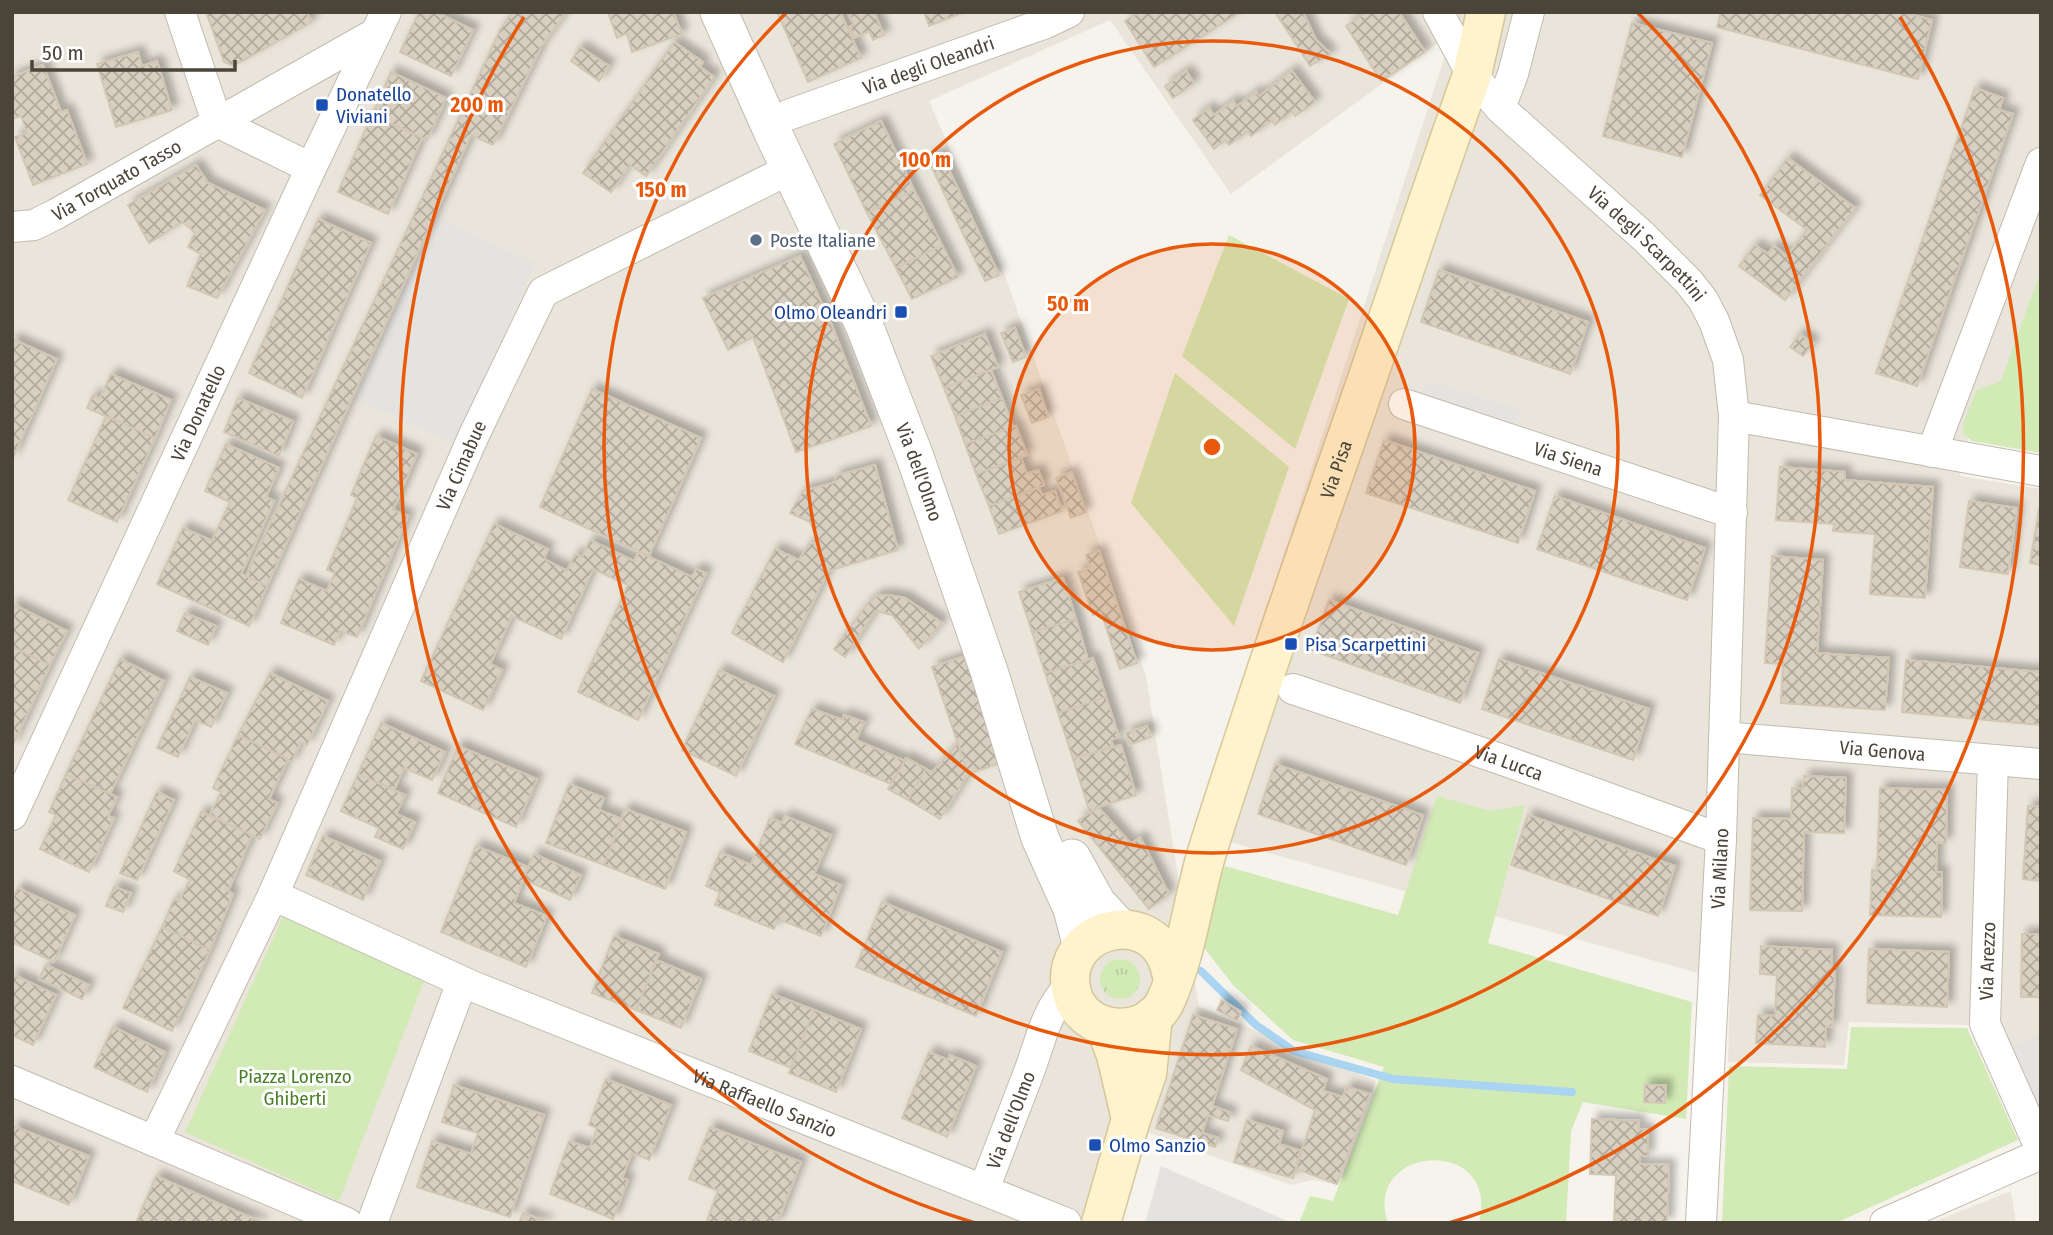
<svg xmlns="http://www.w3.org/2000/svg" width="2053" height="1235" font-family="'Fira Sans Condensed',sans-serif">
<style>
.residential{fill:#eae5da}
.grass{fill:url(#grass-tufts)}
.park{fill:#d2eab5}
.parking{fill:#e5e3e0}
.lines{fill:none;stroke-linecap:round;stroke-linejoin:round}
.stream{stroke:#a9d4f2;stroke-width:8}
.building{fill:url(#building-cross-hatch);stroke:#d3c7b4;stroke-width:2;filter:url(#shadow)}
.minor-casing{stroke:#c2bbae;stroke-width:32}
.tertiary-casing{stroke:#c2bbae;stroke-width:39}
.secondary-casing{stroke:#d6c79b;stroke-width:41}
.minor{stroke:#fff;stroke-width:30}
.tertiary{stroke:#fff;stroke-width:37}
.secondary{stroke:#fff3cd;stroke-width:38}
.ring{fill:none;stroke:#e8590c;stroke-width:3.5}
.transit-dot{fill:#1a4fb4;stroke:#fff;stroke-width:2.5}
.service-dot{fill:#5c6f8a;stroke:#fff;stroke-width:2.5}
.labels{text-anchor:middle;stroke-width:6;stroke-linejoin:round;paint-order:stroke}
.street-label{font-size:19px;fill:#4b4439;stroke:#fff}
.transit-label{font-size:19px;fill:#164399;stroke:#fff;text-anchor:start}
.service-label{font-size:19px;fill:#4e5e75;stroke:#fff;text-anchor:start}
.park-label{font-size:19px;fill:#4a7f2a;stroke:#fff}
.centre{fill:#e8590c;stroke:#fff;stroke-width:3.5}
.ring-label{font-size:21px;text-anchor:middle;font-weight:bold;fill:#e8590c;stroke:#fff;stroke-width:6;stroke-linejoin:round;paint-order:stroke}
</style>
<defs>
<pattern id="grass-tufts" width="24" height="20" patternUnits="userSpaceOnUse" patternTransform="scale(1.75)"><rect width="24" height="20" fill="#d2eab5"/><path d="M3 7l-1-3M5 7V3M7 7l1-3M15 17l-1-3M17 17v-4M19 17l1-3" fill="none" stroke="#b6ca9c"/></pattern>
<pattern id="building-cross-hatch" width="8" height="8" patternUnits="userSpaceOnUse" patternTransform="scale(1.75)"><rect width="8" height="8" fill="#d8cfc1"/><path d="M0 0l8 8M0 8l8-8" fill="none" stroke="#b1aa9e"/></pattern>
<filter id="shadow"><feDropShadow dx="6" dy="-6" stdDeviation="3.5" flood-color="#0004"/></filter>
</defs>
<rect width="100%" height="100%" fill="#f6f3ec"/>
<path class="residential" d="M 12,12 L 1434,12 L 1438,43 L 1231,194 L 1110,20 L 929,101 L 1004,273 L 1146,676 L 1199,1007 L 1376,1081 L 1338,1185 L 1313,1180 L 1291,1185 L 1141,1130 L 1112,1223 L 12,1223 Z
M 1459,12 L 2041,12 L 2041,402 L 1976,404 L 1960,476 L 2041,489 L 2041,1157 L 2033,1160 L 1969,1025 L 1849,1022 L 1844,1065 L 1728,1062 L 1730,982 L 1194,832 Z
M 2011,1191 L 2016,1223 L 1931,1223 Z"/>
<path class="grass" d="M1100 979a20 20 0 1 1 40 0a20 20 0 1 1-40 0Z"/>
<path class="park" d="M 1229,235 L 1349,299 L 1295,449 L 1182,356 Z
M 2041,270 L 2041,453 L 1972,441 L 1963,434 L 1963,424 L 1977,390 L 2001,381 Z
M 1175,373 L 1289,467 L 1234,626 L 1131,503 Z
M 1437,796 L 1490,811 L 1525,805 L 1488,943 L 1692,1002 L 1686,1119 L 1583,1102 L 1571,1131 L 1566,1223 L 1479,1223 C 1501,1134 1361,1145 1388,1223 L 1299,1223 L 1310,1196 L 1333,1201 L 1384,1067 L 1293,1040 L 1233,985 L 1198,940 L 1225,866 L 1398,915 Z
M 285,912 L 426,976 L 339,1201 L 185,1132 Z
M 1851,1027 L 1967,1028 L 2018,1140 L 1836,1223 L 1722,1223 L 1729,1066 L 1847,1069 Z"/>
<path class="parking" d="M 437,218 L 536,263 L 454,443 L 355,399 Z
M 1428,381 L 1523,410 L 1510,428 L 1418,398 Z
M 2041,1034 L 2041,1150 L 1997,1054 Z
M 1161,1166 L 1292,1223 L 1145,1223 Z"/>
<g class="lines">
<path class="stream" d="M 1201,971 L 1256,1025 L 1294,1051 L 1393,1079 L 1572,1092"/>
</g>
<path class="building" d="M 206,12 L 306,12 L 312,22 L 233,66 L 224,62 Z
M 419,12 L 436,12 L 473,30 L 451,76 L 400,52 Z
M 512,12 L 566,12 L 542,45 L 493,145 L 471,135 L 267,586 L 246,576 L 500,30 Z
M 608,12 L 673,12 L 682,34 L 632,52 L 627,33 L 617,38 Z
M 777,12 L 840,12 L 861,58 L 808,82 Z
M 848,12 L 874,12 L 884,35 L 873,40 L 869,31 L 854,38 L 849,27 L 854,25 Z
M 924,12 L 964,12 L 929,26 Z
M 1139,12 L 1240,12 L 1154,67 L 1125,21 Z
M 1275,12 L 1292,12 L 1294,14 L 1303,12 L 1316,40 L 1331,54 L 1310,66 Z
M 1367,12 L 1399,12 L 1425,52 L 1381,81 L 1346,26 Z
M 1721,12 L 1901,12 L 1932,20 L 1918,79 L 1717,27 Z
M 1632,23 L 1712,43 L 1682,157 L 1603,136 Z
M 674,42 L 703,62 L 700,67 L 714,77 L 646,176 L 630,165 L 611,192 L 583,173 Z
M 580,47 L 609,66 L 599,81 L 571,61 Z
M 138,52 L 142,66 L 157,61 L 172,110 L 116,127 L 97,64 Z
M 43,65 L 61,112 L 67,110 L 87,164 L 33,185 L 15,137 L 27,133 L 21,116 L 12,119 L 12,77 Z
M 1186,71 L 1194,83 L 1173,98 L 1165,86 Z
M 1292,71 L 1315,102 L 1295,116 L 1292,111 L 1275,125 L 1272,120 L 1251,136 L 1248,131 L 1229,145 L 1225,140 L 1214,149 L 1193,120 L 1209,108 L 1214,115 L 1233,101 L 1237,106 L 1256,92 L 1259,96 Z
M 391,72 L 446,98 L 427,140 L 372,115 Z
M 1975,88 L 2003,98 L 1999,110 L 2013,114 L 1917,386 L 1876,373 Z
M 372,115 L 422,138 L 388,214 L 338,192 Z
M 881,121 L 914,190 L 867,213 L 834,144 Z
M 941,153 L 999,275 L 985,281 L 928,159 Z
M 1788,158 L 1855,208 L 1785,300 L 1739,266 L 1755,245 L 1768,254 L 1774,246 L 1787,256 L 1807,230 L 1760,195 Z
M 196,165 L 208,183 L 265,210 L 217,298 L 187,286 L 201,254 L 188,247 L 195,233 L 183,222 L 149,243 L 128,205 Z
M 914,190 L 942,245 L 896,268 L 867,213 Z
M 318,219 L 371,243 L 302,398 L 249,373 Z
M 942,245 L 958,277 L 912,299 L 896,268 Z
M 800,256 L 833,328 L 871,426 L 796,452 L 753,337 L 728,350 L 703,298 Z
M 1439,270 L 1588,322 L 1570,374 L 1421,322 Z
M 1015,328 L 1026,357 L 1013,362 L 1001,333 Z
M 985,334 L 998,367 L 944,388 L 931,356 Z
M 1800,334 L 1813,343 L 1803,356 L 1790,347 Z
M 12,339 L 57,359 L 12,460 Z
M 991,370 L 1002,398 L 955,416 L 944,388 Z
M 111,374 L 171,400 L 155,438 L 87,408 L 93,395 L 100,399 Z
M 592,389 L 701,438 L 649,556 L 540,507 Z
M 1039,389 L 1048,417 L 1032,423 L 1021,395 Z
M 238,398 L 293,421 L 279,456 L 224,432 Z
M 1002,398 L 1013,427 L 965,444 L 955,416 Z
M 106,416 L 155,438 L 117,522 L 68,500 Z
M 1016,426 L 1027,455 L 976,474 L 965,444 Z
M 376,436 L 417,454 L 393,510 L 408,516 L 357,637 L 340,631 L 334,645 L 281,623 L 299,579 L 327,591 L 335,573 L 327,570 L 357,498 L 351,495 Z
M 1384,440 L 1535,491 L 1518,543 L 1366,493 Z
M 226,444 L 279,468 L 266,497 L 274,501 L 241,574 L 267,586 L 249,626 L 157,584 L 183,528 L 212,541 L 230,502 L 205,491 Z
M 1021,458 L 1027,474 L 1038,470 L 1044,485 L 989,506 L 976,474 Z
M 875,465 L 898,550 L 828,571 L 783,662 L 732,633 L 775,549 L 799,560 L 809,544 L 819,543 L 810,522 L 790,513 L 803,491 L 836,482 L 835,476 Z
M 1780,467 L 1845,472 L 1845,480 L 1933,487 L 1925,598 L 1870,594 L 1875,534 L 1833,531 L 1834,524 L 1776,520 Z
M 1072,472 L 1086,512 L 1071,518 L 1056,478 Z
M 1039,488 L 1042,495 L 1055,491 L 1062,511 L 999,534 L 989,506 Z
M 1555,496 L 1705,548 L 1687,600 L 1537,549 Z
M 1969,501 L 2017,508 L 2008,574 L 1960,567 Z
M 2039,509 L 2041,509 L 2041,565 L 2030,563 Z
M 494,524 L 548,549 L 544,559 L 567,571 L 575,554 L 582,557 L 590,540 L 634,561 L 639,552 L 692,577 L 696,569 L 706,573 L 638,720 L 578,692 L 628,585 L 593,569 L 561,639 L 512,616 L 490,664 L 502,670 L 483,710 L 421,681 Z
M 1099,550 L 1137,663 L 1120,669 L 1101,612 L 1093,615 L 1078,572 L 1090,568 L 1086,555 Z
M 1772,556 L 1823,560 L 1817,653 L 1889,658 L 1885,710 L 1781,703 L 1783,664 L 1765,663 Z
M 1063,578 L 1076,619 L 1032,632 L 1019,592 Z
M 888,595 L 905,598 L 942,623 L 919,649 L 892,615 L 875,611 L 845,657 L 834,649 L 868,603 L 877,596 Z
M 1329,600 L 1478,653 L 1460,703 L 1311,650 Z
M 12,604 L 67,631 L 50,665 L 12,647 Z
M 185,613 L 216,626 L 208,645 L 177,631 Z
M 1076,619 L 1088,660 L 1045,673 L 1032,632 Z
M 12,647 L 50,665 L 12,747 Z
M 965,656 L 1000,763 L 968,774 L 932,667 Z
M 1093,658 L 1106,697 L 1058,713 L 1045,673 Z
M 120,659 L 164,681 L 110,794 L 66,774 Z
M 1499,659 L 1649,709 L 1633,760 L 1482,709 Z
M 1906,660 L 2041,672 L 2041,725 L 1902,712 Z
M 719,670 L 774,696 L 736,776 L 682,750 Z
M 270,673 L 328,701 L 307,745 L 301,742 L 291,763 L 288,759 L 238,735 Z
M 190,677 L 227,693 L 211,727 L 195,720 L 178,757 L 157,748 Z
M 1106,697 L 1119,737 L 1111,740 L 1113,746 L 1073,759 L 1058,713 Z
M 812,709 L 843,720 L 844,715 L 864,722 L 856,740 L 905,761 L 891,784 L 795,744 Z
M 381,723 L 445,752 L 432,780 L 404,768 L 394,790 L 358,774 Z
M 1147,726 L 1151,737 L 1129,745 L 1126,733 Z
M 238,735 L 288,759 L 269,799 L 277,803 L 260,839 L 210,815 L 221,792 L 213,788 Z
M 958,743 L 968,774 L 940,819 L 908,800 L 926,769 L 932,772 Z
M 1121,745 L 1136,795 L 1098,807 L 1090,813 L 1073,759 Z
M 458,746 L 537,779 L 516,827 L 438,793 Z
M 906,758 L 926,769 L 908,800 L 888,789 Z
M 1275,764 L 1423,815 L 1406,865 L 1258,814 Z
M 66,774 L 117,797 L 108,816 L 114,818 L 89,872 L 40,849 L 56,815 L 49,812 Z
M 358,774 L 405,795 L 396,814 L 415,822 L 403,849 L 375,837 L 379,828 L 341,811 Z
M 1804,776 L 1846,778 L 1844,833 L 1804,832 L 1802,911 L 1750,910 L 1753,818 L 1791,819 L 1792,788 L 1803,789 Z
M 569,784 L 604,798 L 599,810 L 622,819 L 604,865 L 546,843 Z
M 1880,788 L 1947,790 L 1946,843 L 1937,842 L 1936,872 L 1942,872 L 1941,917 L 1870,915 L 1872,870 L 1877,871 Z
M 157,792 L 174,800 L 137,880 L 120,873 Z
M 2028,806 L 2041,806 L 2041,881 L 2023,879 Z
M 1098,807 L 1131,844 L 1140,837 L 1169,894 L 1149,909 L 1078,821 Z
M 625,809 L 686,832 L 665,889 L 604,865 Z
M 201,812 L 252,835 L 228,891 L 233,894 L 210,950 L 162,927 L 174,899 L 179,901 L 190,880 L 174,871 Z
M 1528,815 L 1675,866 L 1658,916 L 1511,865 Z
M 785,816 L 831,835 L 814,874 L 841,885 L 821,936 L 778,919 L 774,929 L 715,905 L 720,892 L 706,886 L 720,852 L 751,865 L 770,818 L 782,823 Z
M 323,836 L 380,861 L 363,900 L 306,875 Z
M 476,846 L 528,867 L 514,903 L 547,916 L 526,967 L 441,932 Z
M 534,854 L 581,875 L 570,900 L 523,879 Z
M 114,887 L 131,893 L 123,912 L 106,906 Z
M 18,888 L 75,915 L 54,962 L 12,942 L 12,900 Z
M 882,902 L 1002,952 L 976,1016 L 856,967 Z
M 162,927 L 210,950 L 172,1031 L 123,1008 Z
M 2022,934 L 2041,934 L 2041,997 L 2021,997 Z
M 614,936 L 659,954 L 636,1010 L 592,993 Z
M 1761,946 L 1832,950 L 1831,970 L 1835,971 L 1832,1027 L 1826,1026 L 1825,1047 L 1756,1043 L 1758,1015 L 1775,1016 L 1777,975 L 1760,974 Z
M 1869,949 L 1949,952 L 1947,1007 L 1867,1003 Z
M 656,960 L 701,979 L 681,1028 L 636,1010 Z
M 46,965 L 89,985 L 82,999 L 39,979 Z
M 12,974 L 56,995 L 33,1045 L 12,1035 Z
M 772,994 L 814,1010 L 791,1068 L 749,1051 Z
M 1222,1000 L 1241,1012 L 1237,1021 L 1217,1010 Z
M 814,1010 L 861,1029 L 836,1092 L 789,1073 Z
M 1193,1015 L 1237,1029 L 1212,1106 L 1231,1113 L 1228,1121 L 1208,1115 L 1202,1133 L 1218,1138 L 1215,1147 L 1156,1128 Z
M 113,1027 L 165,1052 L 147,1092 L 94,1067 Z
M 1251,1046 L 1327,1079 L 1323,1091 L 1343,1097 L 1347,1087 L 1370,1094 L 1337,1184 L 1296,1169 L 1315,1110 L 1241,1070 Z
M 929,1052 L 948,1060 L 950,1055 L 976,1066 L 947,1137 L 902,1118 Z
M 606,1079 L 671,1105 L 649,1160 L 632,1153 L 622,1178 L 628,1180 L 613,1219 L 550,1194 L 569,1141 L 590,1148 L 597,1128 L 589,1125 Z
M 454,1085 L 544,1115 L 510,1217 L 417,1187 L 432,1141 L 471,1154 L 478,1133 L 442,1122 Z
M 1645,1085 L 1666,1085 L 1665,1103 L 1644,1102 Z
M 1592,1119 L 1639,1121 L 1638,1129 L 1648,1130 L 1648,1156 L 1640,1156 L 1640,1164 L 1669,1165 L 1667,1223 L 1614,1223 L 1616,1175 L 1590,1174 Z
M 1247,1120 L 1283,1131 L 1279,1144 L 1301,1151 L 1293,1178 L 1234,1162 Z
M 13,1126 L 89,1156 L 69,1205 L 12,1181 Z
M 710,1127 L 801,1162 L 777,1223 L 706,1223 L 718,1191 L 689,1179 Z
M 156,1176 L 263,1223 L 136,1223 Z
M 523,1213 L 549,1223 L 519,1223 Z"/>
<g class="lines">
<defs>
<g id="minor">
<path d="M 180,12 L 217,122"/>
<path id="s1" d="M 1438,12 L 1472,75 L 1500,108 L 1644,237 L 1688,281 L 1703,300 L 1714,321 L 1728,360 L 1734,416 L 2041,471"/>
<path d="M 1500,108 L 1513,74 L 1529,12"/>
<path id="s2" d="M 788,115 L 1046,23 L 1069,12"/>
<path d="M 217,122 L 311,168"/>
<path id="s3" d="M 12,227 L 34,225 L 56,214 L 376,33"/>
<path id="s4" d="M 1404,404 L 1732,513"/>
<path d="M 1932,452 L 2041,163"/>
<path id="s5" d="M 1293,689 L 1503,760 L 1721,839"/>
<path id="s6" d="M 1724,737 L 2041,764"/>
<path d="M 1993,760 L 1985,1024 L 2041,1150"/>
<path id="s7" d="M 12,815 L 311,168 L 386,12"/>
<path id="s8" d="M 273,895 L 474,435 L 543,292 L 790,169"/>
<path d="M 12,1081 L 154,1141"/>
<path id="s9" d="M 984,1189 C 999,1150 1014,1111 1029,1072 C 1042,1037 1045,1012 1071,984"/>
<path id="s10" d="M 347,1223 L 154,1141 L 273,895 L 472,986 L 1066,1223"/>
<path d="M 372,1223 L 462,982"/>
<path id="s11" d="M 1701,1223 L 1721,839 L 1734,416"/>
<path d="M 1885,1223 L 2041,1154"/>
</g>
<g id="tertiary">
<path id="s12" d="M 719,12 L 773,133 L 865,327 L 915,457 L 989,671 L 1040,838 L 1072,909 L 1082,947"/>
<path d="M 1072,858 L 1097,903 L 1121,929"/>
</g>
<g id="secondary">
<path id="s13" d="M 1173,979 C 1171,973 1170,966 1168,961 C 1145,903 1056,932 1072,993 C 1083,1036 1148,1040 1166,1000 C 1186,955 1192,906 1205,859 C 1221,806 1239,754 1256,702 C 1290,597 1328,493 1364,388 C 1400,284 1435,179 1472,75 L 1486,12"/>
<path d="M 1105,1026 L 1116,1055 L 1131,1119"/>
<path d="M 1101,1223 L 1131,1119 L 1147,1074 L 1153,1016"/>
</g>
</defs>
<use href="#minor" class="minor-casing"/>
<use href="#tertiary" class="tertiary-casing"/>
<use href="#secondary" class="secondary-casing"/>
<use href="#minor" class="minor"/>
<use href="#tertiary" class="tertiary"/>
<use href="#secondary" class="secondary"/>
</g>
<circle cx="1212" cy="447" r="203" fill="#e8590c" fill-opacity=".12"/>
<g class="ring">
<circle cx="1212" cy="447" r="203"/>
<circle cx="1212" cy="447" r="406"/>
<path d="M1638 13A608 608 0 1 1 786 13"/>
<path d="M975 1223A811 811 0 0 1 524 17M1900 17A811 811 0 0 1 1449 1223"/>
</g>
<g class="transit-dot">
<rect x="315" y="98" width="14" height="14" rx="3.5"/>
<rect x="894" y="305" width="14" height="14" rx="3.5"/>
<rect x="1284" y="637" width="14" height="14" rx="3.5"/>
<rect x="1088" y="1138" width="14" height="14" rx="3.5"/>
</g>
<circle class="service-dot" cx="756" cy="240" r="7"/>
<g class="labels">
<g class="street-label">
<text dy="7" stroke="none"><textPath href="#s2" startOffset="149">Via degli Oleandri</textPath></text>
<text dy="7" stroke="none"><textPath href="#s3" startOffset="116">Via Torquato Tasso</textPath></text>
<text dy="7" stroke="none"><textPath href="#s1" startOffset="315">Via degli Scarpettini</textPath></text>
<text dy="7" stroke="none"><textPath href="#s7" startOffset="443">Via Donatello</textPath></text>
<text dy="7" stroke="none"><textPath href="#s4" startOffset="173">Via Siena</textPath></text>
<text dy="7" stroke="none"><textPath href="#s8" startOffset="469">Via Cimabue</textPath></text>
<text dy="7" stroke="none"><textPath href="#s13" startOffset="850">Via Pisa</textPath></text>
<text dy="7" stroke="none"><textPath href="#s12" startOffset="502">Via dell'Olmo</textPath></text>
<text dy="7" stroke="none"><textPath href="#s6" startOffset="159">Via Genova</textPath></text>
<text dy="7" stroke="none"><textPath href="#s5" startOffset="228">Via Lucca</textPath></text>
<text dy="7" stroke="none"><textPath href="#s11" startOffset="355">Via Milano</textPath></text>
<text transform="translate(1987 961) rotate(-88)" y="7">Via Arezzo</text>
<text dy="7" stroke="none"><textPath href="#s10" startOffset="1017">Via Raffaello Sanzio</textPath></text>
<text dy="7" stroke="none"><textPath href="#s9" startOffset="74">Via dell'Olmo</textPath></text>
</g>
<g class="transit-label">
<text x="336" y="101">Donatello<tspan x="336" dy="22">Viviani</tspan></text>
<text x="887" y="319" text-anchor="end">Olmo Oleandri</text>
<text x="1305" y="651">Pisa Scarpettini</text>
<text x="1109" y="1152">Olmo Sanzio</text>
</g>
<g class="service-label">
<text x="770" y="247">Poste Italiane</text>
</g>
<g class="park-label">
<text x="295" y="1083">Piazza Lorenzo<tspan x="295" dy="22">Ghiberti</tspan></text>
</g>
</g>
<circle cx="1212" cy="447" r="10" class="centre"/>
<g class="ring-label">
<text x="477" y="112">200 m</text>
<text x="925" y="167">100 m</text>
<text x="661" y="197">150 m</text>
<text x="1068" y="311">50 m</text>
</g>
<rect width="2053" height="1235" fill="none" stroke="#4b4439" stroke-width="28"/>
<path d="M32 60v10h203v-10" fill="none" stroke="#4b4439" stroke-width="3.5"/>
<text x="42" y="60" font-size="21" fill="#4b4439" stroke="#ffffff" stroke-width="5" paint-order="stroke">50 m</text>
</svg>
